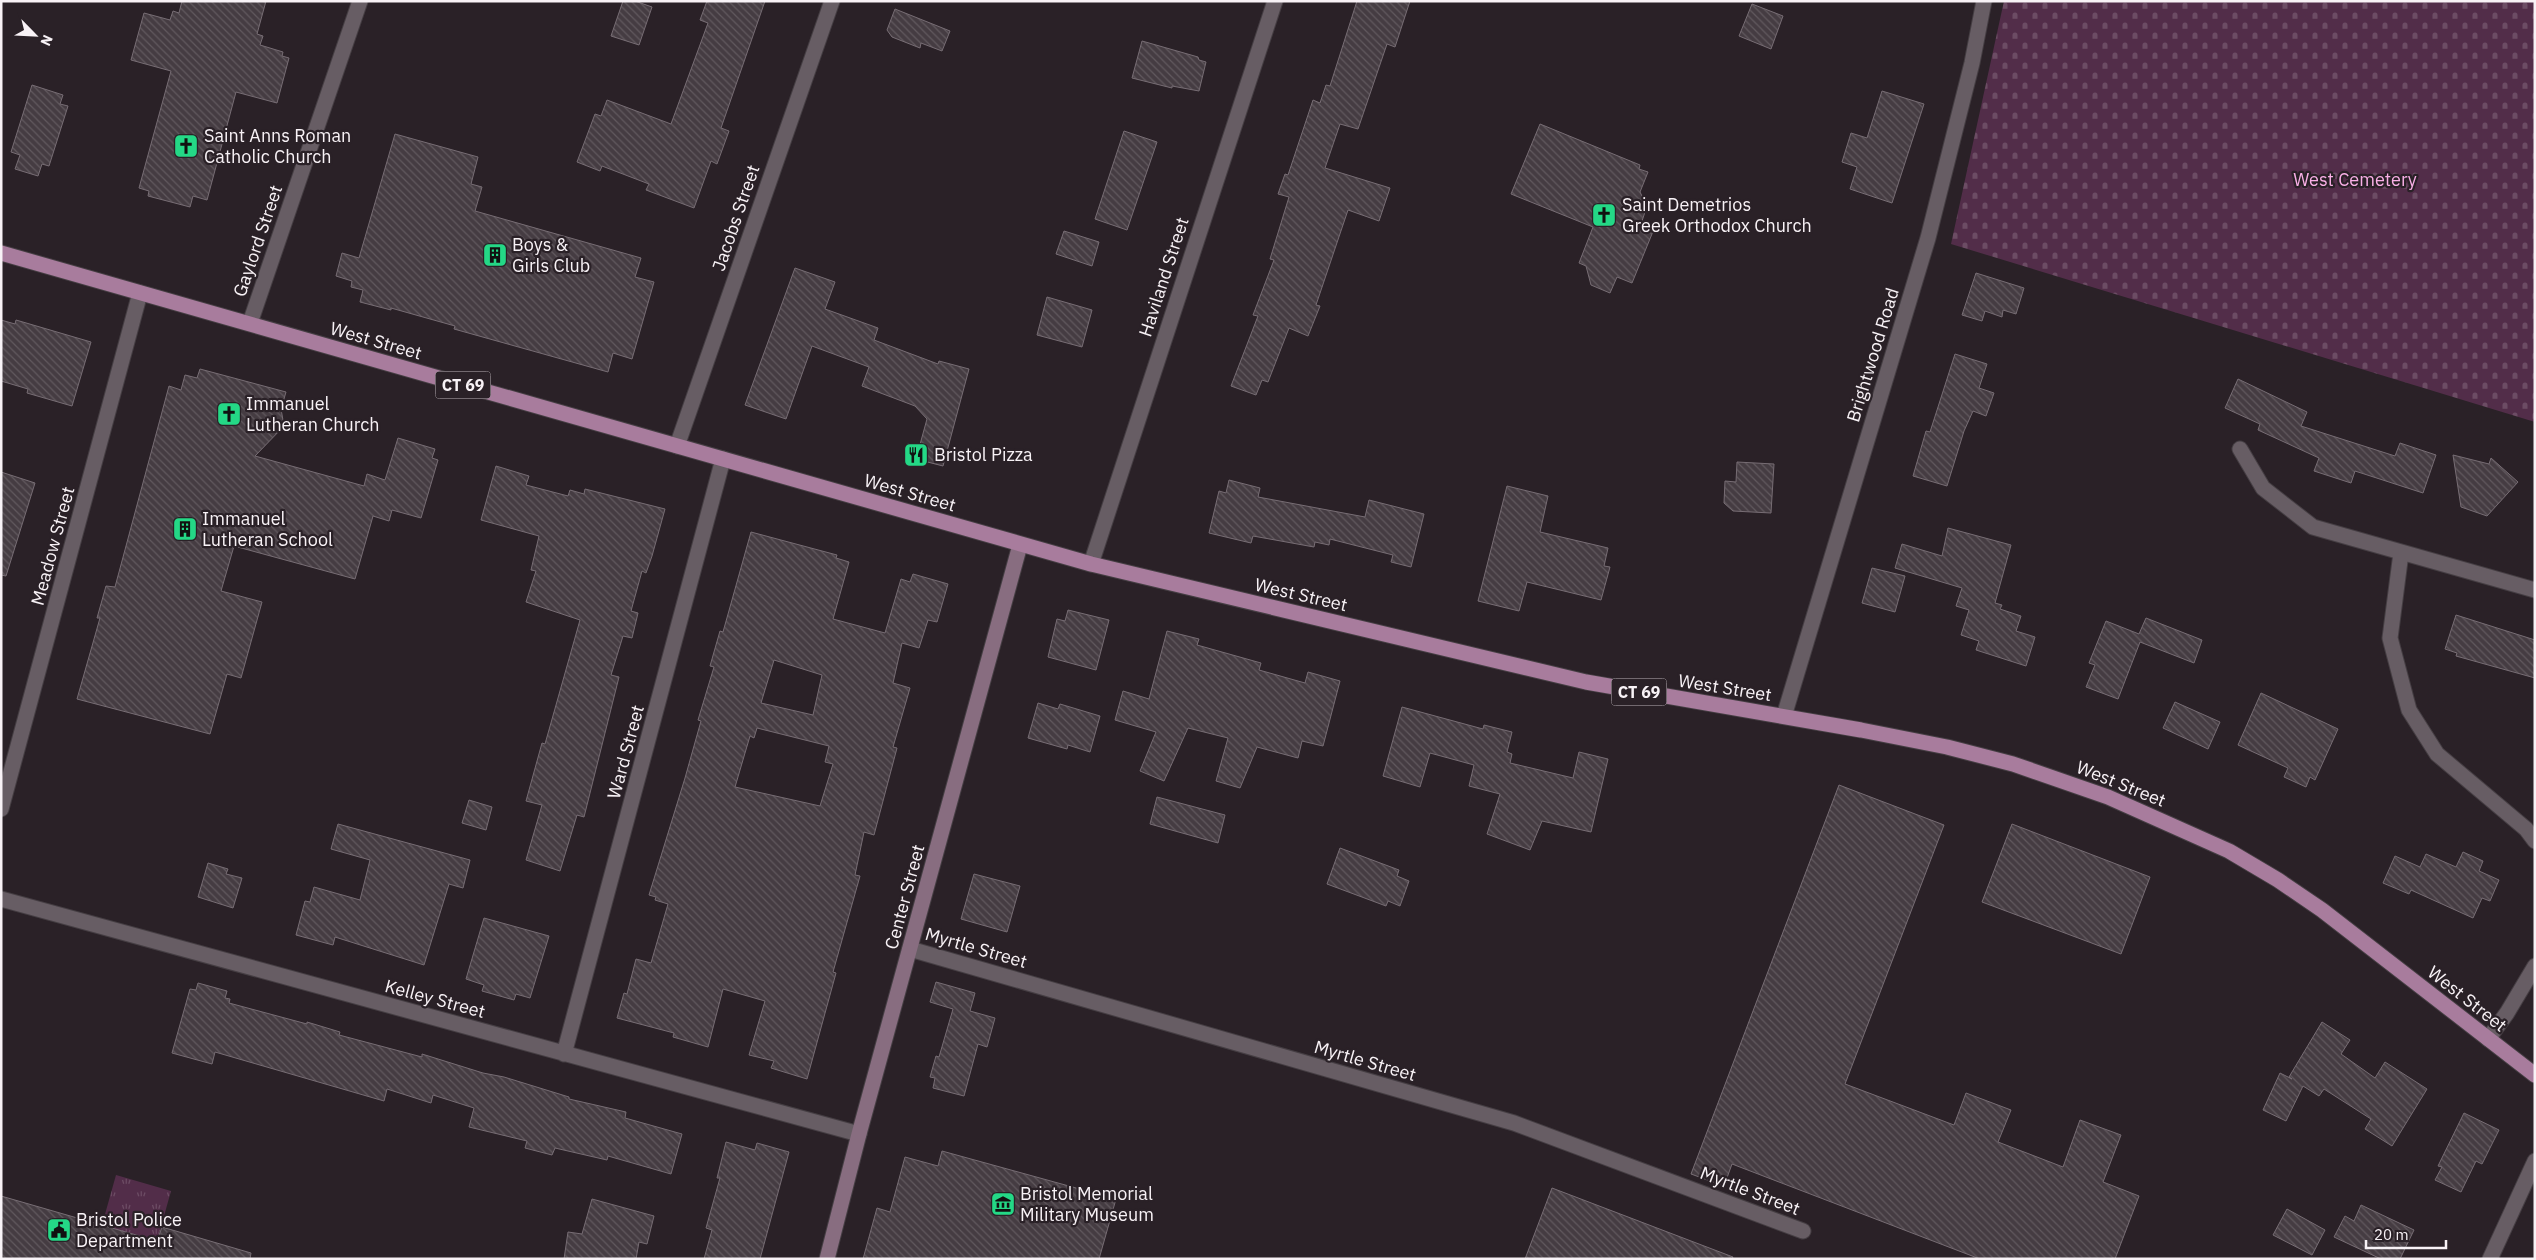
<svg xmlns="http://www.w3.org/2000/svg" width="2536" height="1260" font-family="'IBM Plex Sans',sans-serif">
<style>
.grass{fill:url(#grass-tufts)}
.cemetery{fill:url(#cemetery-stones)}
.building{fill:url(#building-back-hatch);stroke:#776d74;fill-rule:evenodd}
.lines{fill:none;stroke-linecap:round;stroke-linejoin:round}
.street-casing{stroke:#453e43;stroke-width:17}
.secondary-casing{stroke:#453e43;stroke-width:17}
.primary-casing{stroke:#453e43;stroke-width:17}
.street{stroke:#675d64;stroke-width:15}
.secondary{stroke:#886d80;stroke-width:15}
.primary{stroke:#a87c9d;stroke-width:15}
.labels{text-anchor:middle;stroke-width:4.5;stroke-linejoin:round;paint-order:stroke}
.shield{fill:#2a2127;stroke:#bab3b8;stroke-width:1}
.shield-label{font-size:16px;font-weight:bold;fill:#f8f2f6}
.poi-label{font-size:18px;fill:#f8f2f6;stroke:#2a2127;text-anchor:start}
.park-label{font-size:18px;fill:#f9afe6;stroke:#2a2127}
.street-label{font-size:18px;fill:#f8f2f6;stroke:#2a2127}
</style>
<defs>
<pattern id="grass-tufts" width="24" height="20" patternUnits="userSpaceOnUse" patternTransform="scale(1.25)"><rect width="24" height="20" fill="#522d49"/><path d="M3 7l-1-3M5 7V3M7 7l1-3M15 17l-1-3M17 17v-4M19 17l1-3" fill="none" stroke="#6c4c64"/></pattern>
<pattern id="cemetery-stones" width="16" height="16" patternUnits="userSpaceOnUse" patternTransform="scale(1.25)"><rect width="16" height="16" fill="#522d49"/><path d="M2 7V4a2 2 0 0 1 4 0v3zM10 15v-3a2 2 0 0 1 4 0v3z" fill="#6c4c64"/></pattern>
<pattern id="building-back-hatch" width="6" height="6" patternUnits="userSpaceOnUse" patternTransform="scale(1.25)"><rect width="6" height="6" fill="#453c42"/><path d="M-1 5l2 2M0 0l6 6M5-1l2 2" fill="none" stroke="#61595e"/></pattern>
</defs>
<rect width="100%" height="100%" fill="#2a2127"/>
<path class="grass" d="M 116,1175 L 171,1191 L 152,1259 L 102,1225 Z"/>
<path class="cemetery" d="M 2004,1 L 2535,1 L 2535,422 L 1951,244 Z"/>
<path class="building" d="M 182,1 L 266,1 L 257,34 L 263,36 L 260,45 L 283,52 L 282,56 L 289,58 L 277,103 L 236,92 L 207,200 L 193,196 L 190,207 L 148,196 L 149,191 L 139,188 L 171,71 L 131,60 L 144,13 L 170,20 L 173,11 L 179,13 Z
M 623,1 L 635,1 L 652,7 L 639,45 L 611,36 Z
M 707,1 L 765,1 L 721,128 L 729,131 L 717,164 L 711,161 L 694,208 L 646,190 L 649,184 L 602,166 L 600,171 L 577,162 L 595,114 L 601,116 L 607,100 L 671,124 L 708,23 L 700,20 Z
M 1357,1 L 1410,1 L 1395,47 L 1387,44 L 1358,129 L 1340,124 L 1325,168 L 1390,188 L 1379,221 L 1348,210 L 1316,305 L 1320,306 L 1308,336 L 1289,328 L 1268,382 L 1262,380 L 1256,395 L 1231,386 L 1258,316 L 1253,315 L 1274,260 L 1270,259 L 1289,197 L 1278,194 L 1285,174 L 1288,175 L 1313,100 L 1320,103 L 1326,85 L 1330,86 Z
M 1752,4 L 1783,16 L 1771,49 L 1739,36 Z
M 895,9 L 950,31 L 942,51 L 921,43 L 920,48 L 892,37 L 887,30 Z
M 1142,41 L 1198,57 L 1199,60 L 1206,62 L 1199,91 L 1172,86 L 1172,88 L 1132,78 Z
M 32,85 L 63,95 L 60,104 L 68,106 L 49,166 L 42,164 L 38,176 L 15,169 L 20,155 L 11,152 Z
M 1882,91 L 1924,104 L 1892,203 L 1850,189 L 1857,167 L 1842,162 L 1851,133 L 1867,138 Z
M 1540,124 L 1640,165 L 1639,169 L 1648,172 L 1640,192 L 1647,206 L 1641,224 L 1654,229 L 1632,283 L 1617,277 L 1610,293 L 1591,285 L 1586,266 L 1579,263 L 1593,227 L 1511,194 Z
M 1124,131 L 1157,142 L 1127,230 L 1095,219 Z
M 395,134 L 478,157 L 471,184 L 482,187 L 475,211 L 641,258 L 635,277 L 654,282 L 632,359 L 613,353 L 608,372 L 454,329 L 455,326 L 391,308 L 391,310 L 360,302 L 363,290 L 351,287 L 352,281 L 336,276 L 342,253 L 359,258 Z
M 1064,231 L 1099,242 L 1092,266 L 1056,254 Z
M 795,268 L 835,282 L 825,309 L 878,328 L 874,340 L 938,364 L 939,361 L 969,369 L 943,466 L 916,459 L 927,419 L 915,406 L 862,386 L 869,367 L 812,346 L 786,419 L 745,405 Z
M 1976,273 L 2024,288 L 2016,314 L 2003,310 L 2002,317 L 1985,311 L 1982,321 L 1962,315 Z
M 1047,297 L 1092,310 L 1082,347 L 1037,335 Z
M 1,320 L 15,324 L 16,320 L 91,342 L 72,406 L 27,393 L 28,389 L 1,381 Z
M 1955,354 L 1987,364 L 1979,388 L 1994,393 L 1986,416 L 1973,411 L 1964,431 L 1947,486 L 1913,476 L 1926,431 L 1930,432 Z
M 200,369 L 286,392 L 281,409 L 284,426 L 255,456 L 364,486 L 367,474 L 385,480 L 398,438 L 435,449 L 432,458 L 438,460 L 421,518 L 392,510 L 389,521 L 373,516 L 355,579 L 234,546 L 221,591 L 262,602 L 241,678 L 227,674 L 210,734 L 77,699 L 100,618 L 97,618 L 106,586 L 115,587 L 169,386 L 181,390 L 185,375 L 197,378 Z
M 2238,379 L 2307,412 L 2301,426 L 2395,456 L 2400,443 L 2436,455 L 2423,493 L 2355,471 L 2351,483 L 2314,471 L 2319,458 L 2258,430 L 2260,424 L 2225,408 Z
M 2453,455 L 2489,464 L 2491,458 L 2518,482 L 2487,516 L 2461,507 Z
M 1737,462 L 1774,464 L 1771,513 L 1733,511 L 1724,503 L 1725,481 L 1736,482 Z
M 496,466 L 529,476 L 526,485 L 568,496 L 570,490 L 584,494 L 585,489 L 665,509 L 652,556 L 646,573 L 642,571 L 631,611 L 638,613 L 632,638 L 623,636 L 611,675 L 619,677 L 584,817 L 577,815 L 560,871 L 526,860 L 542,805 L 526,801 L 542,743 L 545,744 L 580,620 L 526,602 L 536,571 L 531,570 L 539,536 L 481,520 Z
M 1,472 L 35,483 L 6,576 L 1,575 Z
M 1229,480 L 1260,488 L 1258,497 L 1365,517 L 1369,500 L 1424,514 L 1411,567 L 1391,562 L 1393,555 L 1330,539 L 1329,545 L 1315,542 L 1314,547 L 1253,536 L 1251,543 L 1209,533 L 1219,491 L 1226,493 Z
M 1507,486 L 1548,496 L 1540,532 L 1608,548 L 1604,566 L 1610,567 L 1601,600 L 1527,582 L 1519,611 L 1478,601 Z
M 1948,528 L 2011,545 L 1995,603 L 2002,605 L 2000,609 L 2021,616 L 2016,631 L 2035,637 L 2026,666 L 1976,650 L 1979,641 L 1961,635 L 1969,610 L 1956,606 L 1962,588 L 1895,568 L 1902,544 L 1942,556 Z
M 751,532 L 837,555 L 836,558 L 849,562 L 833,619 L 885,633 L 901,579 L 910,582 L 913,574 L 948,584 L 937,622 L 928,620 L 919,648 L 902,643 L 893,683 L 910,688 L 893,747 L 897,748 L 874,835 L 864,832 L 855,875 L 860,876 L 833,972 L 836,973 L 807,1079 L 771,1068 L 774,1061 L 749,1055 L 765,1001 L 723,989 L 708,1047 L 673,1037 L 674,1033 L 617,1018 L 624,993 L 627,994 L 636,959 L 651,963 L 668,904 L 655,900 L 656,897 L 649,895 L 685,778 L 701,721 L 698,720 L 714,667 L 710,666 L 720,631 L 723,632 ZM 774,660 L 822,675 L 813,715 L 761,703 ZM 757,728 L 829,746 L 825,762 L 833,764 L 820,806 L 735,787 L 750,736 L 754,738 Z
M 1872,568 L 1905,576 L 1895,612 L 1862,603 Z
M 1068,610 L 1109,620 L 1096,670 L 1048,657 L 1057,619 L 1065,621 Z
M 2456,615 L 2535,640 L 2535,678 L 2456,656 L 2457,653 L 2445,649 Z
M 2146,618 L 2202,640 L 2194,663 L 2140,642 L 2118,699 L 2086,687 L 2095,665 L 2089,663 L 2106,621 L 2139,634 Z
M 1167,631 L 1199,639 L 1197,645 L 1261,663 L 1259,670 L 1305,683 L 1308,672 L 1340,681 L 1323,746 L 1302,741 L 1298,758 L 1257,747 L 1240,788 L 1216,781 L 1228,738 L 1188,728 L 1164,781 L 1140,771 L 1156,732 L 1115,720 L 1123,691 L 1149,699 Z
M 2261,693 L 2338,729 L 2315,780 L 2310,777 L 2306,787 L 2284,777 L 2288,768 L 2238,745 Z
M 2175,702 L 2220,722 L 2208,749 L 2163,728 Z
M 1038,703 L 1058,709 L 1060,704 L 1100,716 L 1090,752 L 1068,745 L 1067,749 L 1028,738 Z
M 1402,707 L 1483,729 L 1484,725 L 1512,732 L 1507,752 L 1512,754 L 1510,763 L 1573,778 L 1579,752 L 1608,759 L 1591,832 L 1542,821 L 1530,850 L 1487,834 L 1500,794 L 1469,786 L 1474,765 L 1430,753 L 1420,787 L 1383,776 Z
M 1839,785 L 1944,825 L 1845,1084 L 1954,1125 L 1966,1093 L 2011,1110 L 1998,1142 L 2063,1167 L 2080,1120 L 2121,1135 L 2103,1182 L 2139,1196 L 2115,1259 L 1980,1259 L 1732,1164 L 1724,1186 L 1691,1174 Z
M 1157,797 L 1225,815 L 1218,843 L 1150,824 Z
M 469,800 L 492,807 L 486,830 L 462,823 Z
M 338,824 L 470,860 L 463,888 L 449,884 L 424,965 L 335,937 L 333,945 L 296,935 L 305,901 L 310,902 L 314,887 L 360,900 L 370,860 L 331,849 Z
M 2012,824 L 2150,877 L 2121,954 L 1982,902 Z
M 1340,848 L 1399,870 L 1397,876 L 1409,881 L 1400,906 L 1388,901 L 1386,906 L 1327,884 Z
M 2463,852 L 2483,861 L 2479,871 L 2499,880 L 2490,901 L 2482,898 L 2473,918 L 2411,890 L 2409,894 L 2383,883 L 2395,856 L 2420,867 L 2426,854 L 2456,867 Z
M 208,863 L 228,869 L 226,874 L 242,878 L 233,908 L 198,897 Z
M 974,874 L 1020,886 L 1007,932 L 961,919 Z
M 484,918 L 549,936 L 530,998 L 516,994 L 514,1000 L 482,991 L 484,985 L 466,979 Z
M 936,982 L 975,993 L 970,1011 L 995,1018 L 987,1047 L 978,1044 L 964,1096 L 933,1088 L 935,1078 L 930,1077 L 936,1056 L 939,1057 L 953,1009 L 930,1002 Z
M 198,983 L 227,991 L 225,998 L 230,999 L 229,1003 L 307,1024 L 307,1022 L 340,1032 L 339,1035 L 422,1057 L 422,1054 L 483,1073 L 504,1077 L 569,1097 L 569,1099 L 626,1112 L 625,1118 L 682,1134 L 671,1174 L 608,1156 L 607,1160 L 555,1148 L 552,1155 L 525,1148 L 527,1141 L 469,1127 L 474,1108 L 433,1095 L 431,1103 L 387,1089 L 384,1101 L 215,1052 L 212,1064 L 172,1053 L 190,989 L 196,990 Z
M 2322,1022 L 2350,1040 L 2341,1054 L 2375,1078 L 2385,1062 L 2427,1089 L 2392,1146 L 2365,1129 L 2371,1119 L 2324,1089 L 2319,1096 L 2303,1086 L 2286,1121 L 2263,1110 L 2280,1073 L 2292,1079 L 2289,1077 Z
M 2464,1113 L 2499,1130 L 2482,1164 L 2476,1161 L 2461,1192 L 2435,1180 L 2442,1167 L 2438,1166 Z
M 726,1142 L 755,1150 L 757,1143 L 789,1152 L 760,1259 L 704,1259 L 712,1230 L 706,1228 L 720,1178 L 717,1178 Z
M 942,1151 L 1116,1199 L 1099,1259 L 863,1259 L 877,1208 L 890,1212 L 905,1157 L 938,1166 Z
M 1552,1188 L 1733,1257 L 1732,1259 L 1525,1259 Z
M 1,1196 L 157,1241 L 162,1227 L 251,1253 L 250,1259 L 1,1259 Z
M 592,1199 L 654,1216 L 647,1244 L 639,1242 L 636,1259 L 564,1259 L 568,1232 L 582,1234 Z
M 2361,1205 L 2414,1230 L 2400,1259 L 2381,1259 L 2334,1237 L 2345,1216 L 2354,1221 Z
M 2287,1209 L 2325,1230 L 2312,1255 L 2273,1235 Z"/>
<g class="lines">
<defs>
<path id="street" d="M 250,323 L 360,1
M 677,446 L 832,1
M 2240,449 L 2263,488 L 2313,527 L 2535,590
M 2401,553 L 2390,638 L 2409,710 L 2437,754 L 2526,829 L 2535,841
M 1091,564 L 1275,1
M 1784,716 L 1928,238 L 1972,63 L 1984,1
M 1,809 L 140,293
M 1,899 L 859,1134
M 910,949 L 1514,1123 L 1803,1231
M 2488,1039 L 2507,1013 L 2535,966
M 564,1054 L 723,459
M 2490,1259 L 2535,1161"/>
<path id="secondary" d="M 827,1259 L 859,1134 L 1020,545"/>
<path id="primary" d="M 1,253 L 1091,564 L 1586,682 L 1861,730 L 1947,747 L 2013,764 L 2108,797 L 2229,851 L 2278,880 L 2322,910 L 2535,1075"/>
</defs>
<use href="#street" class="street-casing"/>
<use href="#secondary" class="secondary-casing"/>
<use href="#primary" class="primary-casing"/>
<use href="#street" class="street"/>
<use href="#secondary" class="secondary"/>
<use href="#primary" class="primary"/>
</g>
<defs>
<symbol id="church-square" viewBox="-11 -11 22 22"><rect x="-9" y="-9" width="18" height="18" rx="4" fill="#24d886" stroke="#2a2127"/><path d="M-1.2-6h2.4v3.5h3.3v2.4h-3.3V6h-2.4V-.1h-3.3v-2.4h3.3Z" fill="#111"/></symbol>
<symbol id="building-square" viewBox="-11 -11 22 22"><rect x="-9" y="-9" width="18" height="18" rx="4" fill="#24d886" stroke="#2a2127"/><path d="M-4-6H4V6H1V3H-1V6H-4ZM-2.5-4.3h1.7v1.8h-1.7ZM.8-4.3h1.7v1.8H.8ZM-2.5-1h1.7V.8h-1.7ZM.8-1h1.7V.8H.8Z" fill="#111"/></symbol>
<symbol id="restaurant-square" viewBox="-11 -11 22 22"><rect x="-9" y="-9" width="18" height="18" rx="4" fill="#24d886" stroke="#2a2127"/><path d="M-5-6h1v4h1v-4h1v4h1v-4h1v5L-1.5 .5V6h-2V.5L-5-1ZM5-6V6H3V1.5H1.5Q1.5-4 5-6Z" fill="#111"/></symbol>
<symbol id="museum-square" viewBox="-11 -11 22 22"><rect x="-9" y="-9" width="18" height="18" rx="4" fill="#24d886" stroke="#2a2127"/><path d="M0-6L6-3V-2H-6V-3ZM-5-1h2V3h-2ZM-1-1h2V3h-2ZM3-1h2V3H3ZM-6 4H6V6H-6Z" fill="#111"/></symbol>
<symbol id="civic-square" viewBox="-11 -11 22 22"><rect x="-9" y="-9" width="18" height="18" rx="4" fill="#24d886" stroke="#2a2127"/><path d="M-.6-6.5H3V-4.5H.6V-3L4-1V1h2V6H-6V1h2V-1L-.6-3ZM-1.2 2.5V6h2.4V2.5Z" fill="#111"/></symbol>
</defs>
<g fill-rule="evenodd">
<use href="#church-square" x="172" y="132" width="28" height="28"/>
<use href="#church-square" x="1590" y="201" width="28" height="28"/>
<use href="#building-square" x="481" y="241" width="28" height="28"/>
<use href="#church-square" x="215" y="400" width="28" height="28"/>
<use href="#restaurant-square" x="902" y="441" width="28" height="28"/>
<use href="#building-square" x="171" y="515" width="28" height="28"/>
<use href="#museum-square" x="989" y="1190" width="28" height="28"/>
<use href="#civic-square" x="45" y="1216" width="28" height="28"/>
</g>
<g class="labels">
<g class="shield">
<rect x="435.5" y="371.5" width="55" height="27" rx="4"/>
<rect x="1611.5" y="678.5" width="55" height="27" rx="4"/>
</g>
<g class="shield-label">
<text x="463" y="391">CT 69</text>
<text x="1639" y="698">CT 69</text>
</g>
<g class="poi-label">
<text x="204" y="142">Saint Anns Roman<tspan x="204" dy="21">Catholic Church</tspan></text>
<text x="1622" y="211">Saint Demetrios<tspan x="1622" dy="21">Greek Orthodox Church</tspan></text>
<text x="512" y="251">Boys &amp;<tspan x="512" dy="21">Girls Club</tspan></text>
<text x="246" y="410">Immanuel<tspan x="246" dy="21">Lutheran Church</tspan></text>
<text x="934" y="461">Bristol Pizza</text>
<text x="202" y="525">Immanuel<tspan x="202" dy="21">Lutheran School</tspan></text>
<text x="1020" y="1200">Bristol Memorial<tspan x="1020" dy="21">Military Museum</tspan></text>
<text x="76" y="1226">Bristol Police<tspan x="76" dy="21">Department</tspan></text>
</g>
<g class="park-label">
<text x="2355" y="186">West Cemetery</text>
</g>
<g class="street-label">
<text transform="translate(736 218) rotate(-71)" y="6">Jacobs Street</text>
<text transform="translate(258 241) rotate(-71)" y="6">Gaylord Street</text>
<text transform="translate(1164 277) rotate(-72)" y="6">Haviland Street</text>
<text transform="translate(376 341) rotate(16)" y="6">West Street</text>
<text transform="translate(1873 355) rotate(-73)" y="6">Brightwood Road</text>
<text transform="translate(910 493) rotate(16)" y="6">West Street</text>
<text transform="translate(53 546) rotate(-75)" y="6">Meadow Street</text>
<text transform="translate(1301 595) rotate(13)" y="6">West Street</text>
<text transform="translate(1725 688) rotate(9)" y="6">West Street</text>
<text transform="translate(626 752) rotate(-75)" y="6">Ward Street</text>
<text transform="translate(2121 784) rotate(22)" y="6">West Street</text>
<text transform="translate(905 897) rotate(-75)" y="6">Center Street</text>
<text transform="translate(976 948) rotate(16)" y="6">Myrtle Street</text>
<text transform="translate(435 999) rotate(15)" y="6">Kelley Street</text>
<text transform="translate(2467 999) rotate(38)" y="6">West Street</text>
<text transform="translate(1365 1061) rotate(16)" y="6">Myrtle Street</text>
<text transform="translate(1750 1191) rotate(21)" y="6">Myrtle Street</text>
</g>
</g>
<rect width="2536" height="1260" fill="none" stroke="#f8f2f6" stroke-width="5"/>
<g transform="translate(35 35) rotate(114)" stroke="#2a2127" stroke-width="4" paint-order="stroke">
<path d="M0-4L9 19L0 12L-9 19Z" fill="#f8f2f6"/>
<text y="-8" font-size="14" font-weight="bold" text-anchor="middle" fill="#f8f2f6">N</text>
</g>
<path d="M2366 1240v8h80v-8" fill="none" stroke="#f8f2f6" stroke-width="2.5"/>
<text x="2374" y="1240" font-size="15" fill="#f8f2f6" stroke="#2a2127" stroke-width="4" paint-order="stroke">20 m</text>
</svg>
